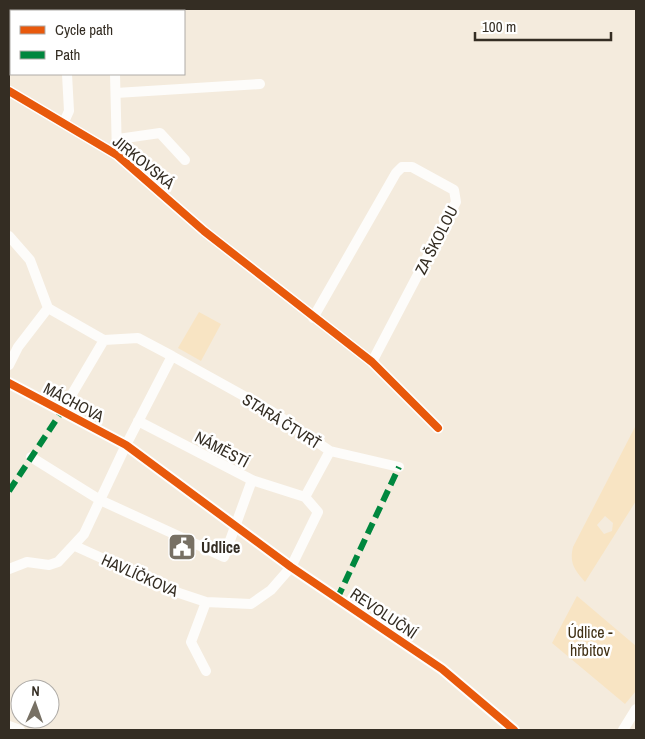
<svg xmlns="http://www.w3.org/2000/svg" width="645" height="739" font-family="'Archivo Narrow',sans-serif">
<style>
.green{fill:#f8e4c3;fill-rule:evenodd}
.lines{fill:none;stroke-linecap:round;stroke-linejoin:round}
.minor{stroke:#fdfcfa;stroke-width:10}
.tertiary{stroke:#fdfcfa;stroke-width:12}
.quiet{stroke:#00873e;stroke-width:6;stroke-dasharray:12 6;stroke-linecap:butt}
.cycleway-casing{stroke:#fff;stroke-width:11}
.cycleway{stroke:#e8590c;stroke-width:8}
.labels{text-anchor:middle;stroke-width:5;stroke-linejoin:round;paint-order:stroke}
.street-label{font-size:16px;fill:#342d23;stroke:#fff}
.poi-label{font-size:16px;font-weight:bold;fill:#342d23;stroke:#fff;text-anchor:start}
.park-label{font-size:16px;fill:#403014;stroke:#fff}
</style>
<rect width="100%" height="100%" fill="#f4ebdd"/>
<path class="green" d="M 199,312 L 221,324 L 201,361 L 178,348 Z
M 636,425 L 636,501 L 585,582 C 575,570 569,564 573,547 ZM 605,516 L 613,523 L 612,531 L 604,534 L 597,525 Z
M 577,596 L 636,646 L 636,691 L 625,704 L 552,643 Z"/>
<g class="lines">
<path class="minor" d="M 64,9 L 64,11
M 110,9 L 111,11
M 115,74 L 117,155
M 9,91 L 117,155 L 204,231 L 372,362 L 438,428
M 116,93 L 260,84
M 64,122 L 69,111 L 67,74
M 118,139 L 160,133 L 185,160
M 9,236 L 30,260 L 48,308
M 48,308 L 104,340
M 313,318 L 396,173 L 402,167 L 412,167 L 454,190 L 456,202 L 372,362
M 172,356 L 276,414 L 330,451 L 399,467
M 9,365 L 18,347 L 48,308
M 62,411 L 104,340
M 31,457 L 100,500 L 224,557 L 252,480 L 138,421
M 252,480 L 305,497
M 75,546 L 179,593 L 206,602 L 251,604 L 271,590 L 291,567 L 318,512 L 305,497 L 330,451
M 9,569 L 27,562 L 49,565 L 58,562 L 84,534 L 126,445 L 172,356 L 138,338 L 104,340
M 206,671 L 191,642 L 206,602
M 9,726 L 20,730
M 623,730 L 636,709"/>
<path class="tertiary" d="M 9,383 L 126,445 L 291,567 L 442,669 L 514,730"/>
<path class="quiet" d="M 9,491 L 62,411
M 337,599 L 399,467"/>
<defs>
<path id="cycleway" d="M 9,91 L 117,155 L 204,231 L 372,362 L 438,428
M 9,383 L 126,445 L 291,567 L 442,669 L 514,730"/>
</defs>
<use href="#cycleway" class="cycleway-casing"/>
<use href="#cycleway" class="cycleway"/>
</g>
<defs>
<symbol id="civic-square" viewBox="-11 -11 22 22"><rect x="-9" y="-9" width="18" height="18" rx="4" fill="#777064" stroke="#fff"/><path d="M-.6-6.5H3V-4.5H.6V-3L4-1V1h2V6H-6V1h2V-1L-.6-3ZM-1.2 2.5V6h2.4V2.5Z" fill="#fff"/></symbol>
</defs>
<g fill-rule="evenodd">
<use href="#civic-square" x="166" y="531" width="32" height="32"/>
</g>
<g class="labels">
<g class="street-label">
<text transform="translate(144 162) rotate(39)" y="6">JIRKOVSKÁ</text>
<text transform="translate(436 240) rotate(-63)" y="6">ZA ŠKOLOU</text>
<text transform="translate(74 402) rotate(28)" y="6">MÁCHOVA</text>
<text transform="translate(282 421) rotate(32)" y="6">STARÁ ČTVRŤ</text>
<text transform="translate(222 449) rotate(28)" y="6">NÁMĚSTÍ</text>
<text transform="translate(140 575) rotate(24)" y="6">HAVLÍČKOVA</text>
<text transform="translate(384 613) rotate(34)" y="6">REVOLUČNÍ</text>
</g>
<g class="poi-label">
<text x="201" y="553">Údlice</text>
</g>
<g class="park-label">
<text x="590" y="638">Údlice -<tspan x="590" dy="18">hřbitov</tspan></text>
</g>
</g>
<rect width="645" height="739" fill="none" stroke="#342d23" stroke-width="20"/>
<rect x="10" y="10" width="175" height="65" fill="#ffffff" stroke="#aeaba7"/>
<rect x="20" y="26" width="25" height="8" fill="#e8590c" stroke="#aeaba7"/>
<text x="55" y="35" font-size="15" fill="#342d23">Cycle path</text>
<rect x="20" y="51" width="25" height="8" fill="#00873e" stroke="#aeaba7"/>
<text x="55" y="60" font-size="15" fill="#342d23">Path</text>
<g transform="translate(35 704) rotate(2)"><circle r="24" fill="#ffffff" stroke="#aeaba7"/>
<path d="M0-4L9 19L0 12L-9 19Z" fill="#777064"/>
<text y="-8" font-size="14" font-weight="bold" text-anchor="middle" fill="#342d23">N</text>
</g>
<path d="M475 32v8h136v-8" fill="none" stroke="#342d23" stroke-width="2.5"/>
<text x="482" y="32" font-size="15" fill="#342d23" stroke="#ffffff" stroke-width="4" paint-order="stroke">100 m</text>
</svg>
